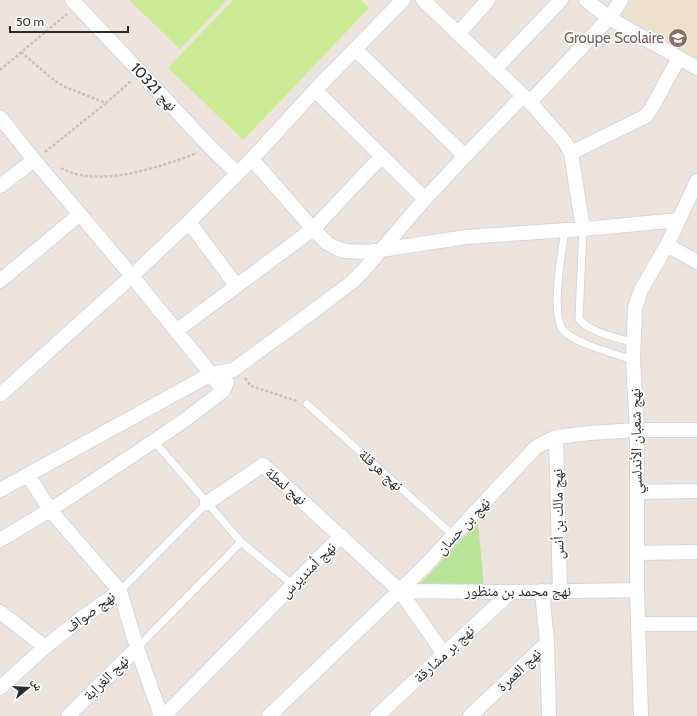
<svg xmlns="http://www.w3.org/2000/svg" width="697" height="716" font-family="Cabin,'Noto Naskh Arabic',sans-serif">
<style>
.education{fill:#eee1cc}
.green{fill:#b7e499}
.pitch{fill:#cceb95}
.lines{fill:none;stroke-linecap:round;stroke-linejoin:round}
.lane-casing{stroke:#d2d6e4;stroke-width:9}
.street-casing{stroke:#d2d6e4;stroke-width:16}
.path{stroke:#c4c4c4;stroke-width:2.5;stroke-dasharray:3 2;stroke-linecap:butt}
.lane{stroke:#fff;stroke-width:7}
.street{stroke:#fff;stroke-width:14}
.labels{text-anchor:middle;stroke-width:3;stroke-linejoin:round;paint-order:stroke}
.education-label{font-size:15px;fill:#785e54;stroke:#fff;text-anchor:end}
.street-label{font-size:15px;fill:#2b2b2b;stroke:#fff}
</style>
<rect width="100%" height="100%" fill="#ede5dd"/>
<path class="education" d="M 629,0 L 697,0 L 697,59 L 619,18 Z"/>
<path class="green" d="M 478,522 L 484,588 L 418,586 Z"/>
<path class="pitch" d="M 129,0 L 227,0 L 180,49 Z
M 233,0 L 361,0 L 369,8 L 243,140 L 168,68 Z"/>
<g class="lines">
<defs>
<path id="lane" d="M 583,229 L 579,319 C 589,332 618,338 634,343
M 565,230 C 562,252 550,313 563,330 C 573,343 616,354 633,360
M 307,404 L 454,536
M 154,441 L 241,542 L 293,585
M 120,591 L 207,503
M 137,648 L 241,542"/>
<path id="street" d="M 72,0 L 141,73 L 211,148 L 237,173
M 423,0 L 530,102 L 565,142 L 571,153
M 586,0 L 609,18 L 697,68
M 458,34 L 488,0
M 355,49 L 465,156
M 495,69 L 561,0
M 315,90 L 425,199
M 530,102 L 609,18 L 621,0
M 0,117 L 34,160 L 132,276 L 211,374 L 223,391
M 252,159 L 313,229 L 327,243 L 336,248 L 345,251 L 368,252 L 466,237 L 596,228 L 678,220
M 0,186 L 34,160
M 189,222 L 236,285
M 583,229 L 571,153 L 646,116 L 651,109 L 679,58
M 667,245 L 697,262
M 0,281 L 80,214
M 176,331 L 313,229 L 381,157
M 0,395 L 132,276 L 189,222 L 252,159 L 315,90 L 403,0
M 556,437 L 560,591
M 28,475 L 50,510 L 120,591 L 137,648 L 161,716
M 0,490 L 211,374 L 233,370 L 315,310 L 352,282 L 363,271 L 425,199 L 465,156 L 523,96
M 637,492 L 697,491
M 207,503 L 263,465 L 400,591 L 444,654
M 0,540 L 50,510 L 154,441 L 186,419 L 223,391 L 227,382
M 637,553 L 697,552
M 400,591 L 511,592 L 637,590
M 0,612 L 45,647
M 638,624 L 697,624
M 547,643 L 549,716
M 0,688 L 45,647 L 83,617 L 120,591
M 68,716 L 137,648
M 164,716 L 341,536
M 269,716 L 424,567 L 536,447 L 556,437 L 590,433 L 637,430 L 697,430
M 377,716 L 511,592
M 470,716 L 547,643 L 542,591
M 641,716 L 637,590 L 637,430 L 633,360 L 635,308 L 641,290 L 667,245 L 697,181"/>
</defs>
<use href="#lane" class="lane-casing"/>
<use href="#street" class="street-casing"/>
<path class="path" d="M 21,52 L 55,81 L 65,87 L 106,103 L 131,81
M 0,70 L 67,14
M 45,152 L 105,104
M 61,168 C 99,189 159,167 197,153
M 245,378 L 251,386 L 297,401"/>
<use href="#lane" class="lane"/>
<use href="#street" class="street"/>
</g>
<defs>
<symbol id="school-disc" viewBox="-11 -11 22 22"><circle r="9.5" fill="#8d6e63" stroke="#fff"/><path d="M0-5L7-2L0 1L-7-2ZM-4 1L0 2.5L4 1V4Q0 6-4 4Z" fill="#fff"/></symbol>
</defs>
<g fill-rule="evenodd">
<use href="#school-disc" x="667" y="27" width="22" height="22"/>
</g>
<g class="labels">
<g class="education-label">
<text x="664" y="43">Groupe Scolaire</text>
</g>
<g class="street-label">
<text transform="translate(154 87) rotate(47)" y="5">نهج 10321</text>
<text transform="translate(636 441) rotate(-91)" y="5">نهج شعبان الأندلسي</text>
<text transform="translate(381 470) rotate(42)" y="5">نهج هرقلة</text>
<text transform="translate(286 486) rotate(41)" y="5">نهج لمطة</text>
<text transform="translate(558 514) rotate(-91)" y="5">نهج مالك بن أنس</text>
<text transform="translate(463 526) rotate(-47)" y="5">نهج بن حسان</text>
<text transform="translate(308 570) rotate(-45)" y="5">نهج أمنديرس</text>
<text x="518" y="596">نهج محمد بن منظور</text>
<text transform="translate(90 612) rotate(-37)" y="5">نهج صواف</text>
<text transform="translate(444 654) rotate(-43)" y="5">نهج بر مشارقة</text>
<text transform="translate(519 670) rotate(-44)" y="5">نهج العمرة</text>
<text transform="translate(106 678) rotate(-45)" y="5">نهج الغرابة</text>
</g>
</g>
<g transform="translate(28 688) rotate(72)" stroke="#ffffff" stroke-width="3" paint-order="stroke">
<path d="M0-3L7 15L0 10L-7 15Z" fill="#2b2b2b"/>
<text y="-6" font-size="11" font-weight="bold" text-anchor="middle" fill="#2b2b2b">ش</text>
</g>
<path d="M10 26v6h118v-6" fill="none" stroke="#2b2b2b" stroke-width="2"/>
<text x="16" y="26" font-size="12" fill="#2b2b2b" stroke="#ffffff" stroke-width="3" paint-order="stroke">50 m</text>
</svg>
